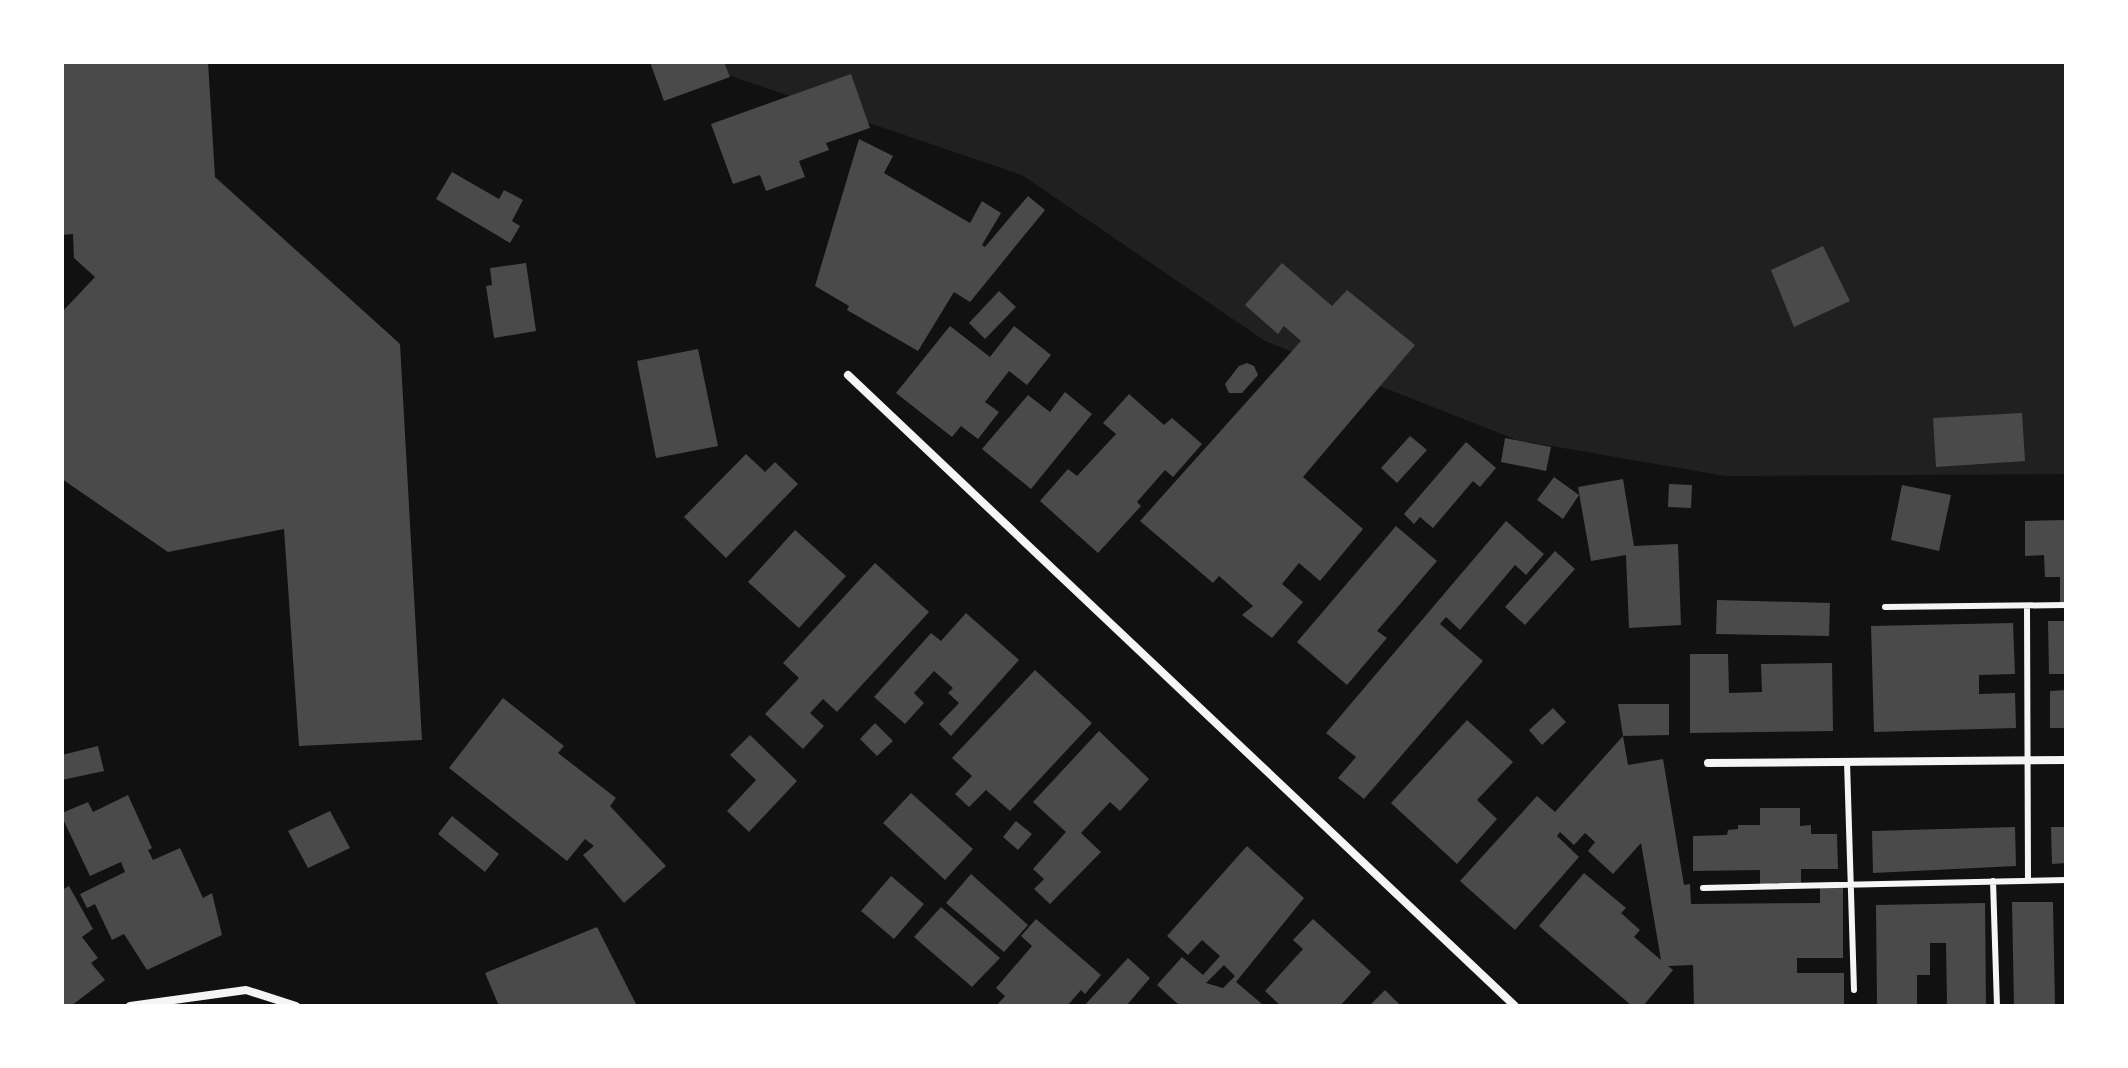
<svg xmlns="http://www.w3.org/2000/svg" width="2128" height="1068" font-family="'Playfair Display',serif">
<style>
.green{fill:#202020}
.building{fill:#4a4a4a;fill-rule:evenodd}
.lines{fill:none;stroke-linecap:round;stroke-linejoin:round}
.service{stroke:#f5f5f5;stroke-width:6}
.minor{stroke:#f5f5f5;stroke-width:8}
</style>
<rect width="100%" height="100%" fill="#111"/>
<path class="green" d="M 690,62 L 2066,62 L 2066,474 L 1725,476 L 1517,440 L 1265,341 L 1022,175 Z"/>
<path class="building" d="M 62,62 L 208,62 L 215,177 L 400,344 L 422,740 L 299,746 L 284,529 L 168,552 L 62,479 L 62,312 L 95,277 L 74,258 L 73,234 L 62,235 Z
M 650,62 L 724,62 L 730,77 L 664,101 Z
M 851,74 L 870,128 L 826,143 L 829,150 L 799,161 L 805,177 L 766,191 L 760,175 L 733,184 L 711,124 Z
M 859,139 L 893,156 L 884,173 L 970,223 L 982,201 L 1001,213 L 982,245 L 985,247 L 1028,196 L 1045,210 L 970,302 L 954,292 L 918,351 L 847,310 L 849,306 L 815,286 Z
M 452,172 L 499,199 L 504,190 L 523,200 L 512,221 L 520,226 L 510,243 L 436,199 Z
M 1823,246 L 1850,301 L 1794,327 L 1771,270 Z
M 526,263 L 536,331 L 494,338 L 486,286 L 492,285 L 490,268 Z
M 1282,263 L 1332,306 L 1347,290 L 1415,345 L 1303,477 L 1363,529 L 1320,581 L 1299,563 L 1282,584 L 1303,602 L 1272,638 L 1242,615 L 1253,606 L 1219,576 L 1213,583 L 1140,521 L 1301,341 L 1284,326 L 1278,334 L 1245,305 Z
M 999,291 L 1016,307 L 985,339 L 969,323 Z
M 950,326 L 990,357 L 1014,326 L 1051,355 L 1027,385 L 1009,371 L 985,402 L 999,412 L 978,439 L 961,426 L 952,437 L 896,393 Z
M 698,349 L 718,446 L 656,458 L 637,361 Z
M 1247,363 L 1254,366 L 1258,375 L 1242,393 L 1229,393 L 1225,384 L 1239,366 Z
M 1065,392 L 1092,414 L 1031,489 L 982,449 L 1028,395 L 1050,412 Z
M 1129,394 L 1164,425 L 1172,418 L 1202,444 L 1173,477 L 1165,470 L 1137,502 L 1141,506 L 1098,553 L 1040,501 L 1068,469 L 1077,476 L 1116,434 L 1103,423 Z
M 2022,413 L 2025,461 L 1936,467 L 1933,418 Z
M 1410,436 L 1427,450 L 1397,483 L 1381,468 Z
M 1505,438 L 1551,447 L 1546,471 L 1501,462 Z
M 1466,442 L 1496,468 L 1480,487 L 1473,481 L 1433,528 L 1420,517 L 1414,524 L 1404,514 Z
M 746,454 L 765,472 L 775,462 L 798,484 L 726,558 L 684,517 Z
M 1554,477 L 1579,495 L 1563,519 L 1537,500 Z
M 1623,479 L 1634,546 L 1678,544 L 1681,625 L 1629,628 L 1626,555 L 1591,561 L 1578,487 Z
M 1669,484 L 1692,485 L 1691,508 L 1668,507 Z
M 1902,485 L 1951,495 L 1939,551 L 1891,540 Z
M 2066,520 L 2066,602 L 2060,602 L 2060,577 L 2045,577 L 2044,555 L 2025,556 L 2025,521 Z
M 1506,521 L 1544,554 L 1526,575 L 1515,565 L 1460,630 L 1446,617 L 1440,624 L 1483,661 L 1364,799 L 1338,778 L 1356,757 L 1326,733 Z
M 1396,526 L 1437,561 L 1377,631 L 1387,638 L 1347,685 L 1297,642 Z
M 795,530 L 846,576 L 799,628 L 748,582 Z
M 1555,551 L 1575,569 L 1525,625 L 1505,607 Z
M 875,563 L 929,612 L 837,712 L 823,699 L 810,713 L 824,726 L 803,749 L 765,714 L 799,678 L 783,663 Z
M 1717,600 L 1830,603 L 1829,636 L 1716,634 Z
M 966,613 L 1019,660 L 951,736 L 939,724 L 959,703 L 948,693 L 953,688 L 934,671 L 914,693 L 924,703 L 905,724 L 874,697 L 931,633 L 941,641 Z
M 2048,621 L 2066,621 L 2066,674 L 2049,674 Z
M 2013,623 L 2015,674 L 1979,675 L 1979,694 L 2015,693 L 2016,728 L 1874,732 L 1871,626 Z
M 1690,654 L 1728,654 L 1729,693 L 1762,692 L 1761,664 L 1832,663 L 1833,731 L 1690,733 Z
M 1035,670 L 1092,723 L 1010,811 L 986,790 L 969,807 L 955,794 L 972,776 L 952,758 Z
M 2066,690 L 2066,728 L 2050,728 L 2050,691 Z
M 503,698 L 564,746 L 558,753 L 616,798 L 610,806 L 666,866 L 624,903 L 583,855 L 594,846 L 585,839 L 567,861 L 449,768 Z
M 1618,704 L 1669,704 L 1669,735 L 1623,736 Z
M 1553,708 L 1566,722 L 1542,745 L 1529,730 Z
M 1467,720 L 1513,762 L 1477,800 L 1497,819 L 1457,864 L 1391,803 Z
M 875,723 L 893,741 L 877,756 L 860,739 Z
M 1099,731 L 1149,779 L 1120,811 L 1110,802 L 1081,833 L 1101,852 L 1050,904 L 1034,889 L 1044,879 L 1033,869 L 1066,832 L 1033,802 Z
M 750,735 L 797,781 L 749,832 L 727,811 L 756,780 L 730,755 Z
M 1623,736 L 1628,765 L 1663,759 L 1684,885 L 1690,884 L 1691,904 L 1820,903 L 1820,887 L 1843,887 L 1843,958 L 1797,958 L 1797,973 L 1844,973 L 1844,1006 L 1694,1006 L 1693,965 L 1668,966 L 1673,970 L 1643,1006 L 1632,1006 L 1539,926 L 1584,873 L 1626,908 L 1621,913 L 1640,930 L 1634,937 L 1661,960 L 1641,843 L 1613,874 L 1588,851 L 1595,842 L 1585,833 L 1574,845 L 1560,832 L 1557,836 L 1579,857 L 1515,930 L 1460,881 L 1537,796 L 1555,812 Z
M 98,746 L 104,771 L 62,780 L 62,755 Z
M 911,793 L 973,849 L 945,880 L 883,823 Z
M 128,795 L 152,848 L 148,850 L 153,860 L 180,848 L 203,898 L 212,893 L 222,935 L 147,970 L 124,934 L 112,940 L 95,904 L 87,908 L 80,894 L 125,872 L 121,862 L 90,876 L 62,817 L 62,813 L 88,802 L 93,812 Z
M 1760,808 L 1800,808 L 1800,826 L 1811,825 L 1811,834 L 1837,834 L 1838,869 L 1801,869 L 1801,884 L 1760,885 L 1760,870 L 1693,871 L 1693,836 L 1727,835 L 1728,830 L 1738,829 L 1738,825 L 1760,825 Z
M 330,811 L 350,848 L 308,868 L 288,831 Z
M 452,816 L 499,854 L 485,872 L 438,834 Z
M 1016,821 L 1032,834 L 1018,850 L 1003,837 Z
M 2015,827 L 2016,866 L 1873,873 L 1872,831 Z
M 2051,827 L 2066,827 L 2066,863 L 2052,864 Z
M 1247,846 L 1304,898 L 1236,982 L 1262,1004 L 1180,1006 L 1157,985 L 1182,957 L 1203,975 L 1220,956 L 1202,940 L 1188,955 L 1167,936 ZM 1224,965 L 1235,976 L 1223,988 L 1206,983 Z
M 971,874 L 1028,925 L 1004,952 L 946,903 Z
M 891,876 L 924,904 L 894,939 L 861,911 Z
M 69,886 L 93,929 L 82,937 L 98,958 L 91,963 L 105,980 L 71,1006 L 63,1006 L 62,890 Z
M 2012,902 L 2053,902 L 2055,1006 L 2014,1006 Z
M 1985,903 L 1986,1006 L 1947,1006 L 1946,943 L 1930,943 L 1930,975 L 1917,975 L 1917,1006 L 1877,1006 L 1876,905 Z
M 941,907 L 1000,958 L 972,987 L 914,937 Z
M 1036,919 L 1101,975 L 1085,994 L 1081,990 L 1067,1006 L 996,1006 L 1005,996 L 996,988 L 1032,946 L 1021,936 Z
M 1313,919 L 1371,972 L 1340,1006 L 1281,1006 L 1265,991 L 1303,949 L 1293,940 Z
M 597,927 L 637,1006 L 499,1006 L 485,973 Z
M 1128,958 L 1150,978 L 1126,1006 L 1084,1006 Z
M 1385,990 L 1401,1006 L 1369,1006 Z"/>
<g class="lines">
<path class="service" d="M 1885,607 L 2066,605
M 2027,607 L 2028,880
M 1847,762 L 1854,990
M 1993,881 L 1997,1006
M 1703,888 L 2066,880"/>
<path class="minor" d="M 848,375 L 1515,1006
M 1708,763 L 2066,760
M 130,1006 L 246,990 L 296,1006"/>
</g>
<rect width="2128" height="1068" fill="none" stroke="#ffffff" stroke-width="128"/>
</svg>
